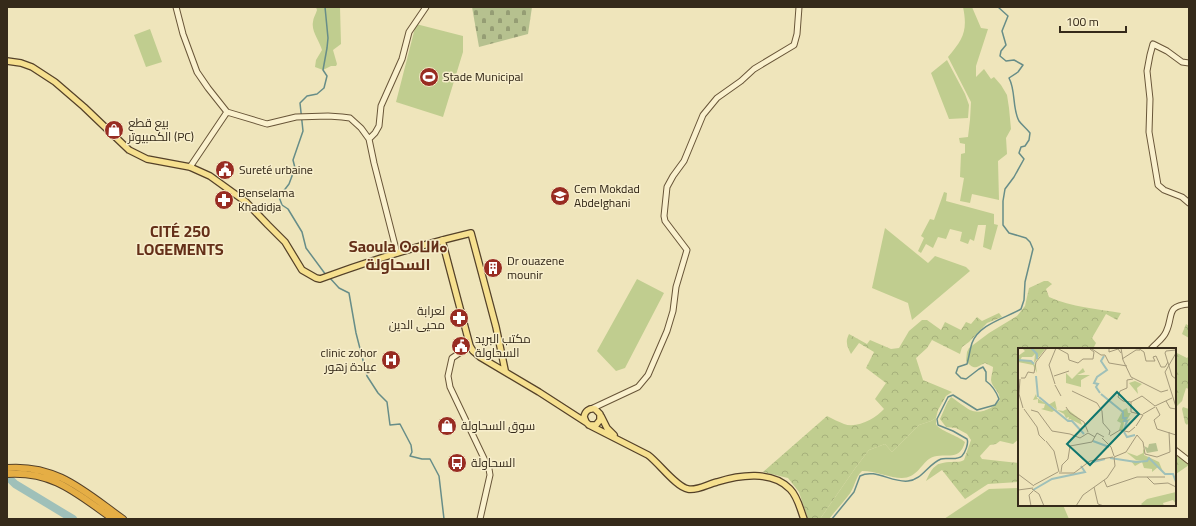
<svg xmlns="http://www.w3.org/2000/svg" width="1196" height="526" font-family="Georgia,Cairo,'Noto Sans Tifinagh',serif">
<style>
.green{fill:#c0cd8f}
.forest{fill:url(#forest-crowns)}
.cemetery{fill:url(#cemetery-stones)}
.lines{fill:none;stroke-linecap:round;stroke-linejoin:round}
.stream{stroke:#678d88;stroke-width:1.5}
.river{stroke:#9fc0b9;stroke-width:8}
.secondary-casing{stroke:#685538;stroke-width:7}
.primary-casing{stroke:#544129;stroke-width:8}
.highway-casing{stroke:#544129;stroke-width:8}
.secondary{stroke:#faf1ce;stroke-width:5}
.primary{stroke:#f6e08f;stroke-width:5.5}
.highway{stroke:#e5ae45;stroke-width:6}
.labels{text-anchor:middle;stroke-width:3;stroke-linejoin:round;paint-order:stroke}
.poi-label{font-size:12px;fill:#352a1a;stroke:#f7eecb;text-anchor:start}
.district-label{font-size:16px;font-weight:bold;fill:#642f18;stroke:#f7eecb}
.inset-river{fill:none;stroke:#9fc0b9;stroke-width:2}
.inset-road{fill:none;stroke:#a59a7b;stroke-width:1}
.view{fill:#0f766e;fill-opacity:0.15;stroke:#0f766e;stroke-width:2}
.inset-edge{fill:none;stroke:#352a1a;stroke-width:2}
</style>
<defs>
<pattern id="forest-crowns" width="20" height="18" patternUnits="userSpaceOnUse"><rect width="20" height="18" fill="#c0cd8f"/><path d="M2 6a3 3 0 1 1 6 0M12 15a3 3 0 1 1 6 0" fill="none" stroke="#a6b07b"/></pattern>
<pattern id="cemetery-stones" width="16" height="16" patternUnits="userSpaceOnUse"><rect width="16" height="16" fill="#b6c18f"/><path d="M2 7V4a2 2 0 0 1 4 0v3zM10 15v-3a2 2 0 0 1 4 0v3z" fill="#959d74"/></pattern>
</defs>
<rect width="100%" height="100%" fill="#efe5bb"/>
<path class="green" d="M 316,7 L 340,7 L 341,44 L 333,50 L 337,64 L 336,66 L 331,66 L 323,70 L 315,67 L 316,60 L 322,50 C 320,42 311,31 313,22 C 313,18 316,14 317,10 Z
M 963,7 L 972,7 L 981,28 L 988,29 L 976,66 L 976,77 L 984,69 L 991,79 L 994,77 L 1001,85 L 1007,95 L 1009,108 L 1011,129 L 1006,138 L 1007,154 L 998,161 L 999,200 L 972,194 L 970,203 L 960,201 L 964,178 L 960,177 L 961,154 L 965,153 L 965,144 L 960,143 L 959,138 L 968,137 L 970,120 L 971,102 L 948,57 C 963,39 968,31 963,7 Z
M 416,24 L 463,36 L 463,52 L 443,117 L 396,102 Z
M 150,29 L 162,62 L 146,67 L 134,35 Z
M 947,60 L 965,94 L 969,105 L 968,118 L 949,119 L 931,73 Z
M 944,192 L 947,193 L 946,201 L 994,214 L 994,224 L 998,225 L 991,250 L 983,247 L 986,225 L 978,225 L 974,241 L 970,239 L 968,244 L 960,241 L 962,232 L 950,229 L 946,239 L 938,237 L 933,248 L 926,244 L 921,253 L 918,251 L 924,238 L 921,236 L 930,219 L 934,220 Z
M 885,228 L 928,263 L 935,256 L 966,267 L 970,271 L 912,320 L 908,303 L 872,288 Z
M 637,279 L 664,293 L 625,368 L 616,371 L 597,351 Z
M 936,418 C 936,418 936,424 936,424 C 938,430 959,436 965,442 C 959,464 943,450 929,459 C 920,466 916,478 902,478 C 890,478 876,471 862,471 C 855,477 855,488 848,496 C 842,504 835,511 829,519 L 820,519 L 856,467 L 869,450 L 885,444 L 892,452 L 919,425 L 931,421 Z
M 1019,488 L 1019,505 L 1063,505 L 1069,519 L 944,519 L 989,489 Z"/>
<path class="forest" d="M 1044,281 L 1048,281 L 1052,284 L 1046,289 L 1049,297 C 1072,307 1097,309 1121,313 L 1117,320 L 1106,314 L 1092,338 L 1096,343 L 1094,347 L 1097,349 L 1019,349 L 1019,439 L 1013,444 L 1000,441 L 996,444 L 990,445 L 980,456 L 982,459 L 1019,463 L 1019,482 L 988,484 L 965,499 L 942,470 L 926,481 C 932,468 935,462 952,462 C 957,461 958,463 964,460 L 971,440 L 967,434 L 956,428 L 946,427 L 940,419 L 947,403 L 951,397 C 956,400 966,408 970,410 C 981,415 993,408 1000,400 C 999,389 992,388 991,380 C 991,376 993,371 993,367 L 985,363 C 976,367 975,371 966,361 L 967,352 L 969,348 L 989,333 L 1017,316 L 1025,306 L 1029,288 Z
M 999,313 L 1002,317 L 987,323 L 969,342 L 962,347 L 960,354 L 932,340 L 927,348 L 916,358 L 923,380 L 952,392 L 946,396 L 938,410 L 936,418 L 931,421 L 919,425 L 892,452 L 885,444 L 869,450 L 856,467 L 820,519 L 808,519 L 799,492 L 788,478 L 763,472 L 827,416 C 833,419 839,422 844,424 C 857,429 876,418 884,409 L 875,399 L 886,383 L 866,368 L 874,352 L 859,343 L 851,354 C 847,346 845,342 849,334 L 867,344 L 870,340 L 891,349 L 899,348 L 909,331 L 922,320 L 927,320 L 941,330 L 945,322 L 961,330 L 966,322 L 971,324 L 977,317 L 982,321 Z
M 1186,324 L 1189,326 L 1189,338 L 1182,334 Z
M 1175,352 L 1187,358 L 1189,356 L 1189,389 L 1186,388 L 1182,401 L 1177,406 L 1175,404 L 1176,371 L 1175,371 Z
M 1183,407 L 1189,409 L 1189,422 L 1187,425 L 1185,423 L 1182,409 Z
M 1175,453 L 1189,465 L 1176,474 L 1175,473 Z"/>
<path class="cemetery" d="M 472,7 L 532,7 L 528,34 L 479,47 Z"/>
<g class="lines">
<path class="stream" d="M 325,7 L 328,38 L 327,48 L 323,70 L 327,76 L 324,88 L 317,94 L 307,96 L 300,103 L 303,131 L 293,160 L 295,168 L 289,184 L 279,197 L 282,205 L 288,209 L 302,232 L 306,248 L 326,275
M 329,277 L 339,288 L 349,293 L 356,333 L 367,376 L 378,393 L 387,402 L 390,425 L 400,424 L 411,445 L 412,452 L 410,456 L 422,459 L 430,459 L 439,476 L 444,519
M 832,519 L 854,492 L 860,476 C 875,468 892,483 908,481 C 922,480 928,464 941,459 C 946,457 957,461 962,456 C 965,453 969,443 967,439 L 953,431 L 938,425 L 937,419 L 948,397 L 953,395 L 977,410 L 995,405 L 999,399 C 996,391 993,386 986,381 L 986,372 L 983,367 L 979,369 L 966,379 L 961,378 L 956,373 L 958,367 L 967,364 C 969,357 970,349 972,343 C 979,324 1006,318 1021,309 L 1024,300 L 1025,282 L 1033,249 L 1030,242 L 1026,238 L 1009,233 L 1003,225 L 1003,201 L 1005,189 L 1014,177 L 1024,159 L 1019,153 L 1021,147 L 1025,146 L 1029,140 L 1030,133 C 1027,129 1022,125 1019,121 C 1012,108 1016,91 1009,78 L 1018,72 L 1023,65 L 1014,60 L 1006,61 L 1000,56 L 1001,51 L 1006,45 L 1002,31 L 1008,16 L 998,7"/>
<path class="river" d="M 7,476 L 15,484 L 73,519"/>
<defs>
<path id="secondary" d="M 176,7 L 183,34 L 197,72 L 208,88 L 227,112 L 267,124 L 296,117 L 328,116 L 342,117 L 350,118 L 361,128 L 369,139 L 374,163 L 397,253
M 1189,63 L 1182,62 L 1167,51 L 1153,44 L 1150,55 L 1147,71 L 1150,99 L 1149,132 L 1158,185 L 1164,190 L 1182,197 L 1189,203
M 369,139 L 375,133 L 379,126 L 381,106 L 402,59 L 409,32 L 426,7
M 190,167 L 227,112
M 470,346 L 452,358 L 448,376 L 450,387 L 489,469 L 490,475 L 480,519
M 1151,349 C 1156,343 1163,339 1166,332 C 1174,316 1165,306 1189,304
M 591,409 L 638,387 L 648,375 L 667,331 L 673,311 L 676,287 L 687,250 L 665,221 L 664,216 L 667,187 L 673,176 L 684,161 L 703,115 L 717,98 L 741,81 L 754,69 L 794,45 L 797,34 L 799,7
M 1175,450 L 1189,461"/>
<path id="primary" d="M 7,61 L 21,63 L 32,67 L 55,82 L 84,107 L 129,150 L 147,159 L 190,167 L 210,176 L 246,202 L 268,225 L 285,242 L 302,270 L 316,278 L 320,279 C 369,261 420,245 471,233 L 496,327 L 505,370
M 442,240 L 470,346 L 473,351 L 480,357 L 539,392 L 587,423
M 601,416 L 607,428 L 614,435
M 589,425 L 596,425 L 600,420 L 600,414 L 595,409 C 589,408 585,411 584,417 L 586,422 L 589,425 L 646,454 L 648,455 C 659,463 676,487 688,489 C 697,491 708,484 717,482 C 739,475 772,470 790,489 C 798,497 800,509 804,519"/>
<path id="highway" d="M 7,468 C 57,464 85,492 123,519
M 7,474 C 54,471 77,494 113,519"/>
</defs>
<use href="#secondary" class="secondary-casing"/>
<use href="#primary" class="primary-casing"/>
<use href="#highway" class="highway-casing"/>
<use href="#secondary" class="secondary"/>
<use href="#primary" class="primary"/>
<use href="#highway" class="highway"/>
</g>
<defs>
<symbol id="stadium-disc" viewBox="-11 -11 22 22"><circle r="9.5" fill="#982c22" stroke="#f7eecb"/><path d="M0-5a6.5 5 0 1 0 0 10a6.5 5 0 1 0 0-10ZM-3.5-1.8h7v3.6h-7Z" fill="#fff"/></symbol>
<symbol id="shop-disc" viewBox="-11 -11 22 22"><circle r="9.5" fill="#982c22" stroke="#f7eecb"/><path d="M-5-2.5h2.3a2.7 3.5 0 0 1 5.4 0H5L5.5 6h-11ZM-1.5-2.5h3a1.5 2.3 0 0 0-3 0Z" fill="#fff"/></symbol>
<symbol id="civic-disc" viewBox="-11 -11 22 22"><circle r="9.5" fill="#982c22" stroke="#f7eecb"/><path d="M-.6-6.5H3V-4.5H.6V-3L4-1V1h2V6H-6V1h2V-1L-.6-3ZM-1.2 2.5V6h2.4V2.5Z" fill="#fff"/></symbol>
<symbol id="school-disc" viewBox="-11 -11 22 22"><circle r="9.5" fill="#982c22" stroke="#f7eecb"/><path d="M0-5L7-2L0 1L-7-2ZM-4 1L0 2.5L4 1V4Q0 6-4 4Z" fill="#fff"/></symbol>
<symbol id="pharmacy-disc" viewBox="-11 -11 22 22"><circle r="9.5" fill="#982c22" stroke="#f7eecb"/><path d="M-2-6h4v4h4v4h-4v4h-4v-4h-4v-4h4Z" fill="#fff"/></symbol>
<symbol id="building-disc" viewBox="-11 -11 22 22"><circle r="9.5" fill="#982c22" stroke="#f7eecb"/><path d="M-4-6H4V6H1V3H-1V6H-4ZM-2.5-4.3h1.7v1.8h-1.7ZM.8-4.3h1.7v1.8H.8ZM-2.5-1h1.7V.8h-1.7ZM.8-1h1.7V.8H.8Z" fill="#fff"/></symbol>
<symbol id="hospital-disc" viewBox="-11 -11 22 22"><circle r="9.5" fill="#982c22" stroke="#f7eecb"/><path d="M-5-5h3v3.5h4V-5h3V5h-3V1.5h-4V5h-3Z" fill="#fff"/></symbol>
<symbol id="bus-disc" viewBox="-11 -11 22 22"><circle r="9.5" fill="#982c22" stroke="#f7eecb"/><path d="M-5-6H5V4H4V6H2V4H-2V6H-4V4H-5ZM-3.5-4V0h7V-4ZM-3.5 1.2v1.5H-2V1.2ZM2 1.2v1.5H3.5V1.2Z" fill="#fff"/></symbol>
</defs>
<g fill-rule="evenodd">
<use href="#stadium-disc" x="418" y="66" width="22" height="22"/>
<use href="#shop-disc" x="103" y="119" width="22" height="22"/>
<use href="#civic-disc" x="214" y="159" width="22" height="22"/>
<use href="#school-disc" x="549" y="185" width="22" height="22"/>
<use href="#pharmacy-disc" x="213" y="189" width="22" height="22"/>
<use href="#building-disc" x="482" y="257" width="22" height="22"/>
<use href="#pharmacy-disc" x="448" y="307" width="22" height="22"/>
<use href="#civic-disc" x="450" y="335" width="22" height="22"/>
<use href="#hospital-disc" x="380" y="349" width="22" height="22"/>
<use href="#shop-disc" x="436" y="415" width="22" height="22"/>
<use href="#bus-disc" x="446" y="452" width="22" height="22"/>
</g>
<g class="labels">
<g class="poi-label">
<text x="443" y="81">Stade Municipal</text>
<text x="128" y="127">بيع قطع<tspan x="128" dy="14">الكمبيوتر (PC)</tspan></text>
<text x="239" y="174">Sureté urbaine</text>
<text x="574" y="193">Cem Mokdad<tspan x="574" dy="14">Abdelghani</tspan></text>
<text x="238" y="197">Benselama<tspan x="238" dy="14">Khadidja</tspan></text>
<text x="507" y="265">Dr ouazene<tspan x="507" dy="14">mounir</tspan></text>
<text x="445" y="315" text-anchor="end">لعرابة<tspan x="445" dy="14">محيى الدين</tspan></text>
<text x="475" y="343">مكتب البريد<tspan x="475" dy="14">السحاولة</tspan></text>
<text x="377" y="357" text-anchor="end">clinic zohor<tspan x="377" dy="14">عيادة زهور</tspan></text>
<text x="461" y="430">سوق السحاولة</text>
<text x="471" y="467">السحاولة</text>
</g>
<g class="district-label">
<text x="180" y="237">CITÉ 250<tspan x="180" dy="18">LOGEMENTS</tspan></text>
<text x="398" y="252">Saoula ⵙⴰⵡⵍⴰ<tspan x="398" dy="18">السحاولة</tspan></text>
</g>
</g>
<g transform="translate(1018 348)">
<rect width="158" height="158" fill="#efe5bb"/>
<path d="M 4,0 L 28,0 L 16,15 L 17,6 L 14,9 L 4,9 L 2,12 L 13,13 L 18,18 L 19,25 L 15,17 L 0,14 L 0,8 L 7,3 ZM 65,20 L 67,24 L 59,27 L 72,27 L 63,32 L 63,39 L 48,35 L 48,25 L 54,31 ZM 117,33 L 124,36 L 119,40 L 120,46 L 111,35 ZM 18,46 L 19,50 L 30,57 L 37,53 L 39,62 L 32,57 L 37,62 L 34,64 L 23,61 L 26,60 L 27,56 L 20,55 L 20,51 L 15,52 ZM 109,60 L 110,65 L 113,65 L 109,72 L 113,70 L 108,76 L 108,72 L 106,73 L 105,82 L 101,82 L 103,75 L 99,73 L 105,62 ZM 49,61 L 62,71 L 64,77 L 52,71 L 50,73 L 51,69 L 48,70 L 46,66 L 39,62 L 45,63 ZM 125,101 L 127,103 L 126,107 L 141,114 L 145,124 L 140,119 L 134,124 L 134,121 L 126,120 L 124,114 L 117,118 L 113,113 L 128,112 L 118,112 L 108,104 L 119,108 L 125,105 ZM 158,144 L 158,156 L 155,152 L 145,155 L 146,158 L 125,158 L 123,156 L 129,151 Z" fill="#c0cd8f"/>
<path d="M 138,95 L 140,103 L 129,105 L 126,98 L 130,100 L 131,96 Z" fill="#b6c18f"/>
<path class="inset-river" d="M 13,0 L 19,6 L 19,11M 0,12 L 13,13 L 16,16M 18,28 L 20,49M 82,45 L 78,39 L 80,36 L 76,35 L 79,29 L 89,22 L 83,13 L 86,8M 83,46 L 105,64 L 105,70 L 108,70 L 106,73 L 109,73 L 106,82M 21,49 L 50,73 L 54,73 L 66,86M 106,84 L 109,89 L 117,87M 75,93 L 91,99M 92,110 L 118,114 L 129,113 L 131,110 L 147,126 L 155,126 L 158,134M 75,114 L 87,111M 15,142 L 34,131 L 67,124 L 63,118"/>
<path class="inset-road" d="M 39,0 L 50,6 L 51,12 L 60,15 L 65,11 L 75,11 L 76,4 L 72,1 L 74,1 L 83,7 L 87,7 L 91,15 L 109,18M 91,0 L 91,4 L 100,1 L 103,5M 103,0 L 105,12 L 113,29 L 143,44 L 150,42M 120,0 L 126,4 L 128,13M 158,2 L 148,3 L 147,5 L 154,28 L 158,31M 158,5 L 147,24 L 158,59M 104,11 L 118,2 L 122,2M 128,13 L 137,13 L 135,9 L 138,8 L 143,19 L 147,19 L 150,14M 36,28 L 51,23M 3,30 L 7,30 L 10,24 L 16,25 L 18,14 L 29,0M 2,31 L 1,46 L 5,60M 115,31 L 109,32 L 109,40 L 102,43 L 100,49 L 105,53 L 113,54 L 124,48 L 137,58M 37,36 L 31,17 L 38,0M 37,37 L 43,48M 54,43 L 79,55 L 84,63 L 85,75 L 92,83 L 91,87M 148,53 L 152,60 L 158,61M 113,54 L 113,64 L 125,67M 137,58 L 154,50M 48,59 L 52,65 L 66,74 L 70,84M 138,59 L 142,67 L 136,72 L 139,81 L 158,87M 6,61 L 19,79M 13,62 L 20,64 L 34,83 L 52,86 L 62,90 L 70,85 L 77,89M 125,66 L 137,59M 118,78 L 125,67M 19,79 L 21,87 L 27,93M 119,87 L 125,94 L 127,106 L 139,109 L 152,104 L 151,84M 92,88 L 102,82 L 111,84 L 117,79M 84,90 L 93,99 L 96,108M 28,93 L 36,103M 36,103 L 41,124M 96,109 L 108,104 L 119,87M 43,124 L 44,117 L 50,111 L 52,98 L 74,94 L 79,85 L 86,89M 41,125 L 56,125 L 72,113 L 95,109M 0,126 L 16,138M 129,129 L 136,136 L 150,135 L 158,139M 86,132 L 89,139 L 119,129 L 147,129M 16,137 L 40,124M 76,139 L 80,156 L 86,158M 14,141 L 21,146 L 26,158M 0,142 L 15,140M 13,158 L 11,147 L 15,143M 58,158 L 65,147 L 89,130 L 97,118 L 96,109"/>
<path class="view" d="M 99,44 L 121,66 L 72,117 L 49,96 Z"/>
<rect width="158" height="158" class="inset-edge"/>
</g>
<rect width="1196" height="526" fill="none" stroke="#352a1a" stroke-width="16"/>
<path d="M1060 26v6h66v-6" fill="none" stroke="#352a1a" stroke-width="2"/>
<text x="1066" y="26" font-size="12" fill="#352a1a" stroke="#f7eecb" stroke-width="3" paint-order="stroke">100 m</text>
</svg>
